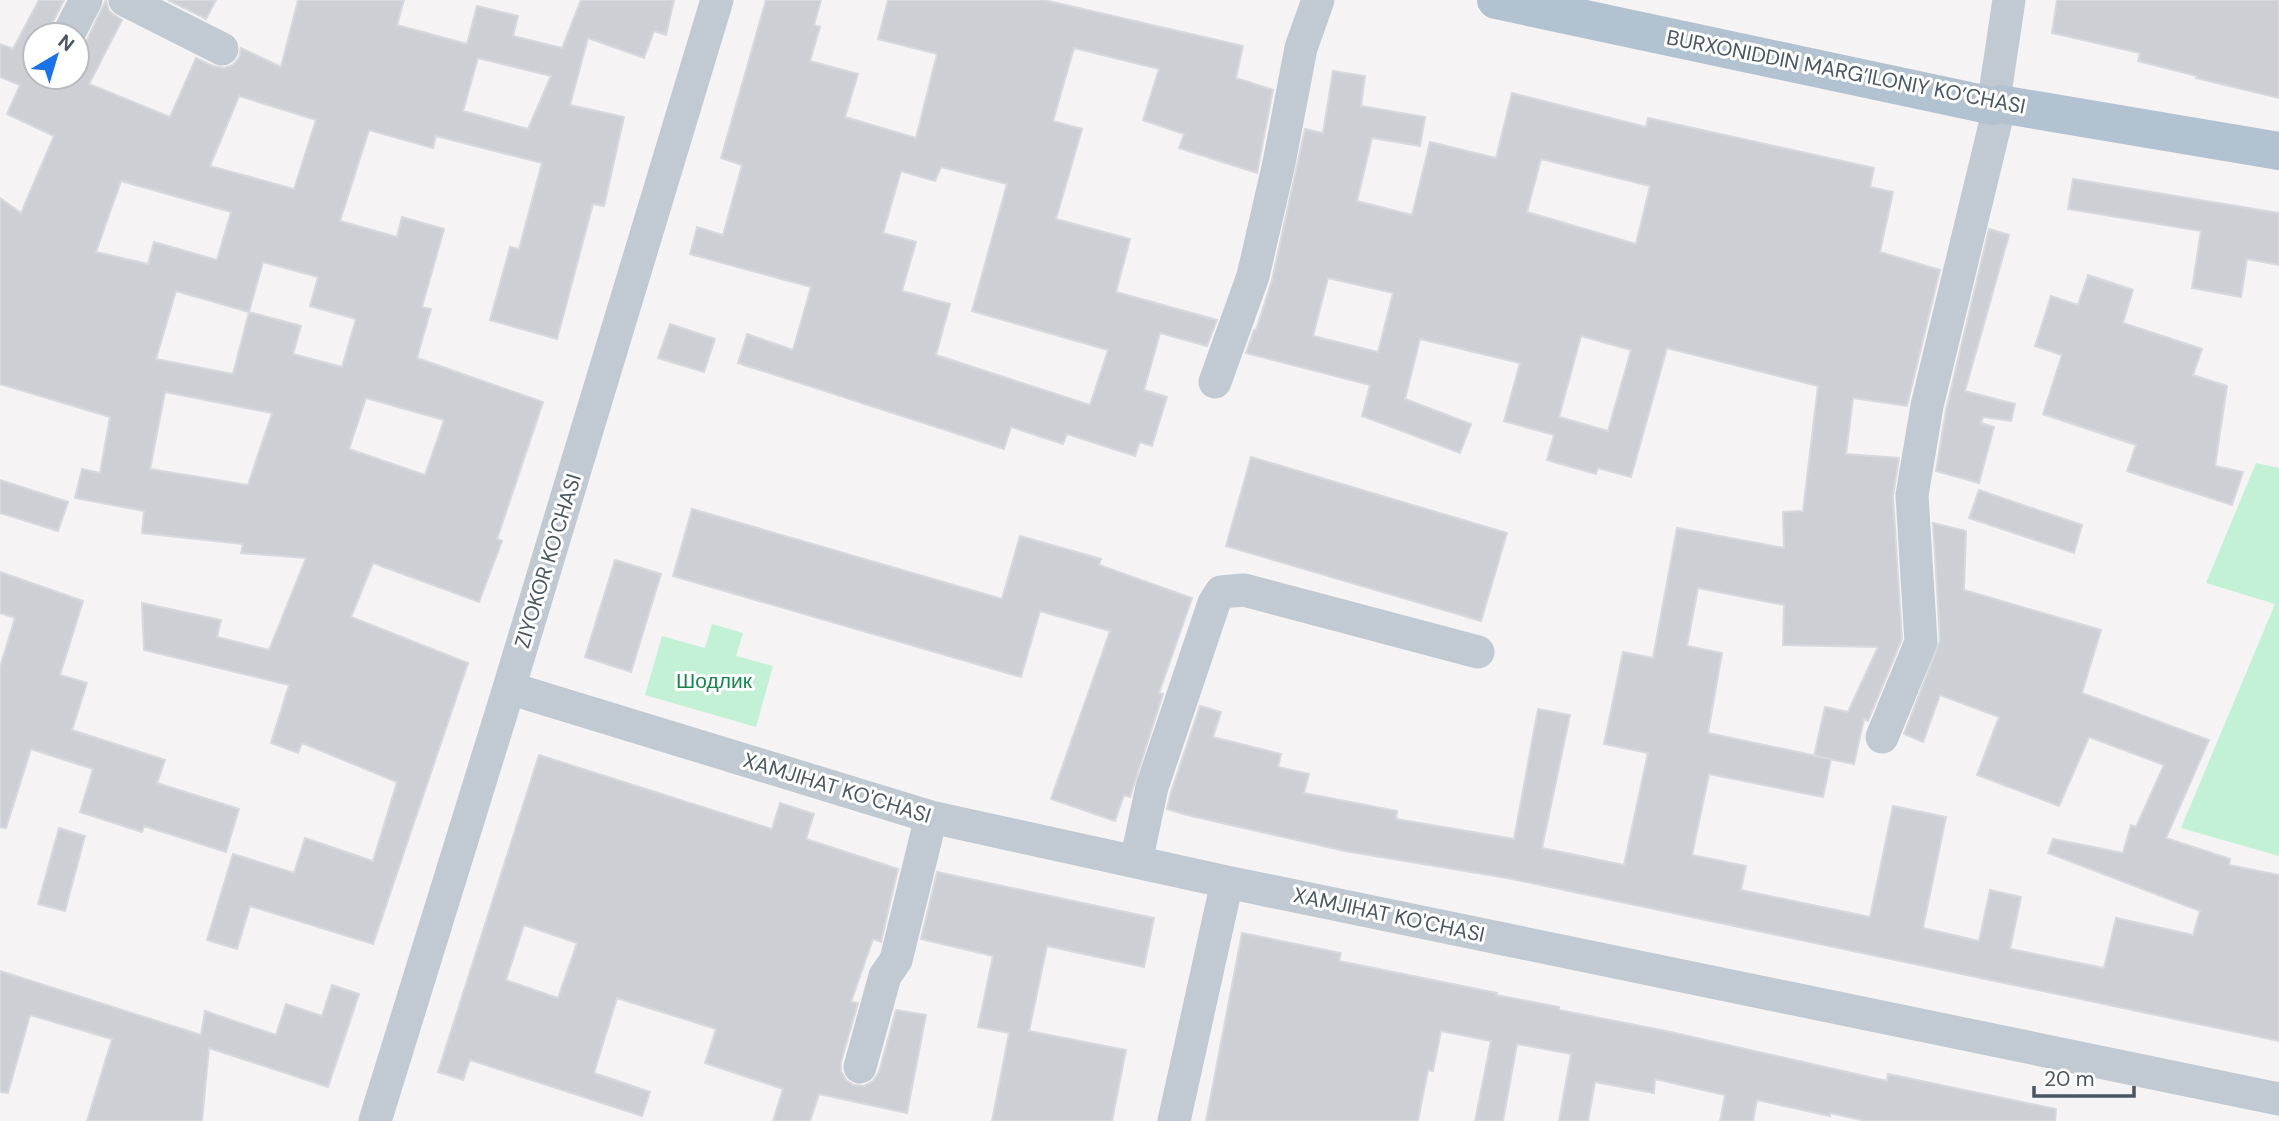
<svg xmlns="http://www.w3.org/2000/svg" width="2279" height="1121" font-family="'DM Sans',sans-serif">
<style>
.green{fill:#c3f1d5}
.building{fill:#cdcfd5;stroke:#d7d9de;stroke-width:2;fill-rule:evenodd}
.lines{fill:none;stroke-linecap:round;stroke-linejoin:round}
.minor{stroke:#c1cad2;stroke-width:33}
.major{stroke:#b3c2d1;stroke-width:38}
.labels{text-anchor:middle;stroke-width:6;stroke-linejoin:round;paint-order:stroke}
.street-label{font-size:21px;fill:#4a5661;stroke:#fff}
.park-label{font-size:21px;fill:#17864f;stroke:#fff}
</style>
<rect width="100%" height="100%" fill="#f5f3f3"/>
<path class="green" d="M 2256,463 L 2279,468 L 2279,856 L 2181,828 L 2275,604 L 2206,583 Z
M 712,624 L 743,633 L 736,656 L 773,666 L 756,727 L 645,695 L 662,636 L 705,648 Z"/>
<path class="building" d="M 39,0 L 64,0 L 51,26 L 49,35 L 35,35 L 35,77 L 77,77 L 77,52 L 85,44 L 106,0 L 109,11 L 122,20 L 89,84 L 170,117 L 196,58 L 213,66 L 224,68 L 233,65 L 239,58 L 241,48 L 281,67 L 298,0 L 404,0 L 397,25 L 467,44 L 477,6 L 518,16 L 513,36 L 562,48 L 581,0 L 674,0 L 666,35 L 654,31 L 644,58 L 588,38 L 570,105 L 624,117 L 604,206 L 593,204 L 557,339 L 490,320 L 510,247 L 519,249 L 542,163 L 436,136 L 433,148 L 369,130 L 340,221 L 397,237 L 402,217 L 444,229 L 422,307 L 431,309 L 417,358 L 543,402 L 497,539 L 502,541 L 479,602 L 373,563 L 351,617 L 468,663 L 373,944 L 250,906 L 237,949 L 207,940 L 233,854 L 294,873 L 305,838 L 373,861 L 397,782 L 302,743 L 298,753 L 271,743 L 289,685 L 144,650 L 142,603 L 221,620 L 217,637 L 269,650 L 306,558 L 241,553 L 243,544 L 142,533 L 144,511 L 75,498 L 82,469 L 100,473 L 110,417 L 0,384 L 0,198 L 21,213 L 54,136 L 7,114 L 20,85 L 0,77 L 0,44 L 13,49 ZM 478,58 L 551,76 L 528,129 L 463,111 ZM 239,96 L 316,120 L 294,189 L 210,166 ZM 121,181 L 231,212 L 217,260 L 154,242 L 148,264 L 96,252 ZM 263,262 L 318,277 L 310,306 L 356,319 L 342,367 L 293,354 L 301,326 L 249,312 ZM 176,291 L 249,312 L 233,374 L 156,359 ZM 165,392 L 272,413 L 248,485 L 150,469 ZM 366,398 L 444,420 L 425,475 L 349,449 Z
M 168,0 L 216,0 L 206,19 Z
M 766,0 L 821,0 L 814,25 L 820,27 L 810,61 L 858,74 L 845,117 L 916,138 L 937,54 L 878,39 L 888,0 L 1044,0 L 1243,46 L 1236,78 L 1273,90 L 1257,173 L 1179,148 L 1184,134 L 1143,120 L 1159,69 L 1074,48 L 1053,121 L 1082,129 L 1056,219 L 1130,239 L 1116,292 L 1217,320 L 1207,346 L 1160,333 L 1144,390 L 1167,397 L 1152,446 L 1140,442 L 1135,456 L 1067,434 L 1063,444 L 1011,427 L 1004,449 L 738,363 L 747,334 L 793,350 L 811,287 L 690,254 L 697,227 L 723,235 L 742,165 L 721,158 ZM 941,167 L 1007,184 L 972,311 L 1108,350 L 1090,405 L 936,355 L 950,304 L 902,291 L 916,242 L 883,233 L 901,171 L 935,181 Z
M 2057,0 L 2279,0 L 2279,98 L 2196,78 L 2197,76 L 2138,61 L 2140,53 L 2052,33 Z
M 1333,71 L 1365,76 L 1361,106 L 1425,117 L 1420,146 L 1372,138 L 1357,201 L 1412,215 L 1430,142 L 1496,158 L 1512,93 L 1646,127 L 1648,118 L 1874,168 L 1870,187 L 1893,192 L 1880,252 L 1940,270 L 1907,406 L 1853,398 L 1846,454 L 1899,458 L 1893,496 L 1902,639 L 1868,721 L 1864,719 L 1854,764 L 1814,756 L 1825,707 L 1848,712 L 1878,647 L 1783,645 L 1784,605 L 1698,588 L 1687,646 L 1722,653 L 1708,733 L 1831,759 L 1823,797 L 1709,774 L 1692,855 L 1746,866 L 1741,890 L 1870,917 L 1893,806 L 1946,817 L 1923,928 L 1979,941 L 1990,890 L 2021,897 L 2010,949 L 2104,968 L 2116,918 L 2193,935 L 2200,911 L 2048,853 L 2053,839 L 2123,853 L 2131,825 L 2136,827 L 2164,765 L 2089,737 L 2059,806 L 1977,775 L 1999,717 L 1940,695 L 1923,742 L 1904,734 L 1940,641 L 1933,523 L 1966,531 L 1964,590 L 2101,630 L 2082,693 L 2209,740 L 2166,838 L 2230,859 L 2229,865 L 2279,875 L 2279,1041 L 1507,878 L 1345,851 L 1187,815 L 1167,809 L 1171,792 L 1200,706 L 1221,712 L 1213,737 L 1281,754 L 1278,767 L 1309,774 L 1304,793 L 1397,811 L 1396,819 L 1514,839 L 1538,709 L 1570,715 L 1542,848 L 1624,865 L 1648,753 L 1604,744 L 1623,652 L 1653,658 L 1677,528 L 1784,548 L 1783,512 L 1803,511 L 1818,386 L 1667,348 L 1631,477 L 1598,468 L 1596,474 L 1547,460 L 1554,435 L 1504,421 L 1520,363 L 1420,339 L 1405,399 L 1471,424 L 1460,453 L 1362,416 L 1370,385 L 1246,353 L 1254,330 L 1256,330 L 1272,280 L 1305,129 L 1323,133 ZM 1541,159 L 1650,186 L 1636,244 L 1527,212 ZM 1328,278 L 1393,293 L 1378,352 L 1313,336 ZM 1581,336 L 1631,350 L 1608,431 L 1559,417 Z
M 2073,179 L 2279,213 L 2279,265 L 2247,259 L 2241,297 L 2192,288 L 2201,231 L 2068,209 Z
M 1989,229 L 2009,235 L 1965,391 L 2015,404 L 2011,421 L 1983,417 L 1981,423 L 1994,427 L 1979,483 L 1936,471 L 1946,410 Z
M 2088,275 L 2133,290 L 2123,323 L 2202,349 L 2193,375 L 2227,386 L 2215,466 L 2243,472 L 2232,505 L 2127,471 L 2136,445 L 2043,414 L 2062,355 L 2035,346 L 2051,296 L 2078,305 Z
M 670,324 L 715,339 L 704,372 L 658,358 Z
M 1251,457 L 1507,533 L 1481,621 L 1226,546 Z
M 0,480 L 68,502 L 58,531 L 0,513 Z
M 1979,490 L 2082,525 L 2074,553 L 1969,518 Z
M 692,509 L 1002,599 L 1020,536 L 1101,559 L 1099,565 L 1192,598 L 1159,693 L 1163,694 L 1130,797 L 1124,795 L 1115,821 L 1051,799 L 1110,631 L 1040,611 L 1021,677 L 673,576 Z
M 615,560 L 661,574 L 631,672 L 585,657 Z
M 0,572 L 83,601 L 60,675 L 87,683 L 72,730 L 165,760 L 157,783 L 239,809 L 226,852 L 144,826 L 142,832 L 80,812 L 93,769 L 31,749 L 6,828 L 0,827 L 0,667 L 15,618 L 0,613 Z
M 539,755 L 772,829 L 780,803 L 814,814 L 806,839 L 898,869 L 881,942 L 873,939 L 851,1002 L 858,1003 L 841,1062 L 841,1071 L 846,1080 L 854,1085 L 864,1086 L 873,1081 L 879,1072 L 896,1010 L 926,1015 L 907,1113 L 819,1094 L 810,1121 L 773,1121 L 783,1089 L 705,1063 L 716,1029 L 617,998 L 594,1073 L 650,1092 L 642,1116 L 470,1060 L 463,1080 L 438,1072 ZM 524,925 L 577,943 L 558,998 L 506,980 Z
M 59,828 L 85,836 L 65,911 L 38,904 Z
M 937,872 L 1154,918 L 1144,967 L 1047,946 L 1029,1031 L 1126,1050 L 1112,1121 L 992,1121 L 1009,1033 L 978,1027 L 993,956 L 921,939 Z
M 1242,933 L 1341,953 L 1339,961 L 1497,993 L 1496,995 L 1559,1007 L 1559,1010 L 1666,1031 L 1887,1081 L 1888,1074 L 2056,1109 L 2055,1121 L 1866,1121 L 1830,1113 L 1830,1116 L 1757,1100 L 1753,1121 L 1720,1121 L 1725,1095 L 1655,1079 L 1654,1093 L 1595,1082 L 1588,1121 L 1559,1121 L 1571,1054 L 1517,1044 L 1503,1121 L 1475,1121 L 1491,1041 L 1441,1031 L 1433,1071 L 1428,1070 L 1418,1121 L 1206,1121 Z
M 0,971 L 201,1035 L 205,1011 L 276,1035 L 286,1004 L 322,1016 L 332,985 L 359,994 L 328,1087 L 209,1048 L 202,1121 L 87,1121 L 112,1039 L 30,1015 L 8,1093 L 0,1092 Z"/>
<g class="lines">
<path class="minor" d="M 125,0 L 222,49
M 68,35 L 86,0
M 1993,106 L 2009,0
M 1215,382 L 1253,276 L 1279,163 L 1301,48 L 1318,0
M 509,688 L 931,817 L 1227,882 L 2279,1099
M 1882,737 L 1921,642 L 1912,495 L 1927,406 L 2000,104
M 1136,862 L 1152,787 L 1214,603 L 1221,592 L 1244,590 L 1478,652
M 860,1067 L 885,976 L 896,960 L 931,817
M 375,1121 L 509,688 L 717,0
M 1174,1121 L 1227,882"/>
<path class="major" d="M 1496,0 L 1993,106 L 2000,104 L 2279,151"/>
</g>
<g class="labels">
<g class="street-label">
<text transform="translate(1846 72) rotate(11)" y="7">BURXONIDDIN MARG’ILONIY KO’CHASI</text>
<text transform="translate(548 561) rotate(-73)" y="7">ZIYOKOR KO'CHASI</text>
<text transform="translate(837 788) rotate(17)" y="7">XAMJIHAT KO'CHASI</text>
<text transform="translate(1389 915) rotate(12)" y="7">XAMJIHAT KO'CHASI</text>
</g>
<g class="park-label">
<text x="714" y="688">Шодлик</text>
</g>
</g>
<g transform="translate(56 56) rotate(38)"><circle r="33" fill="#ffffff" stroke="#b7bbc0" stroke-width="2"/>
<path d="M0-5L12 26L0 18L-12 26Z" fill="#1a73e8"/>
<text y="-10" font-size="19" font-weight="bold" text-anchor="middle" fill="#4a5661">N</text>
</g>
<path d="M2034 1086v10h100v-10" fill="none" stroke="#4a5661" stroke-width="3.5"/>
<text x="2044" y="1086" font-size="21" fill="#4a5661" stroke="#ffffff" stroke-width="5" paint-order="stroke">20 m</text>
</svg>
